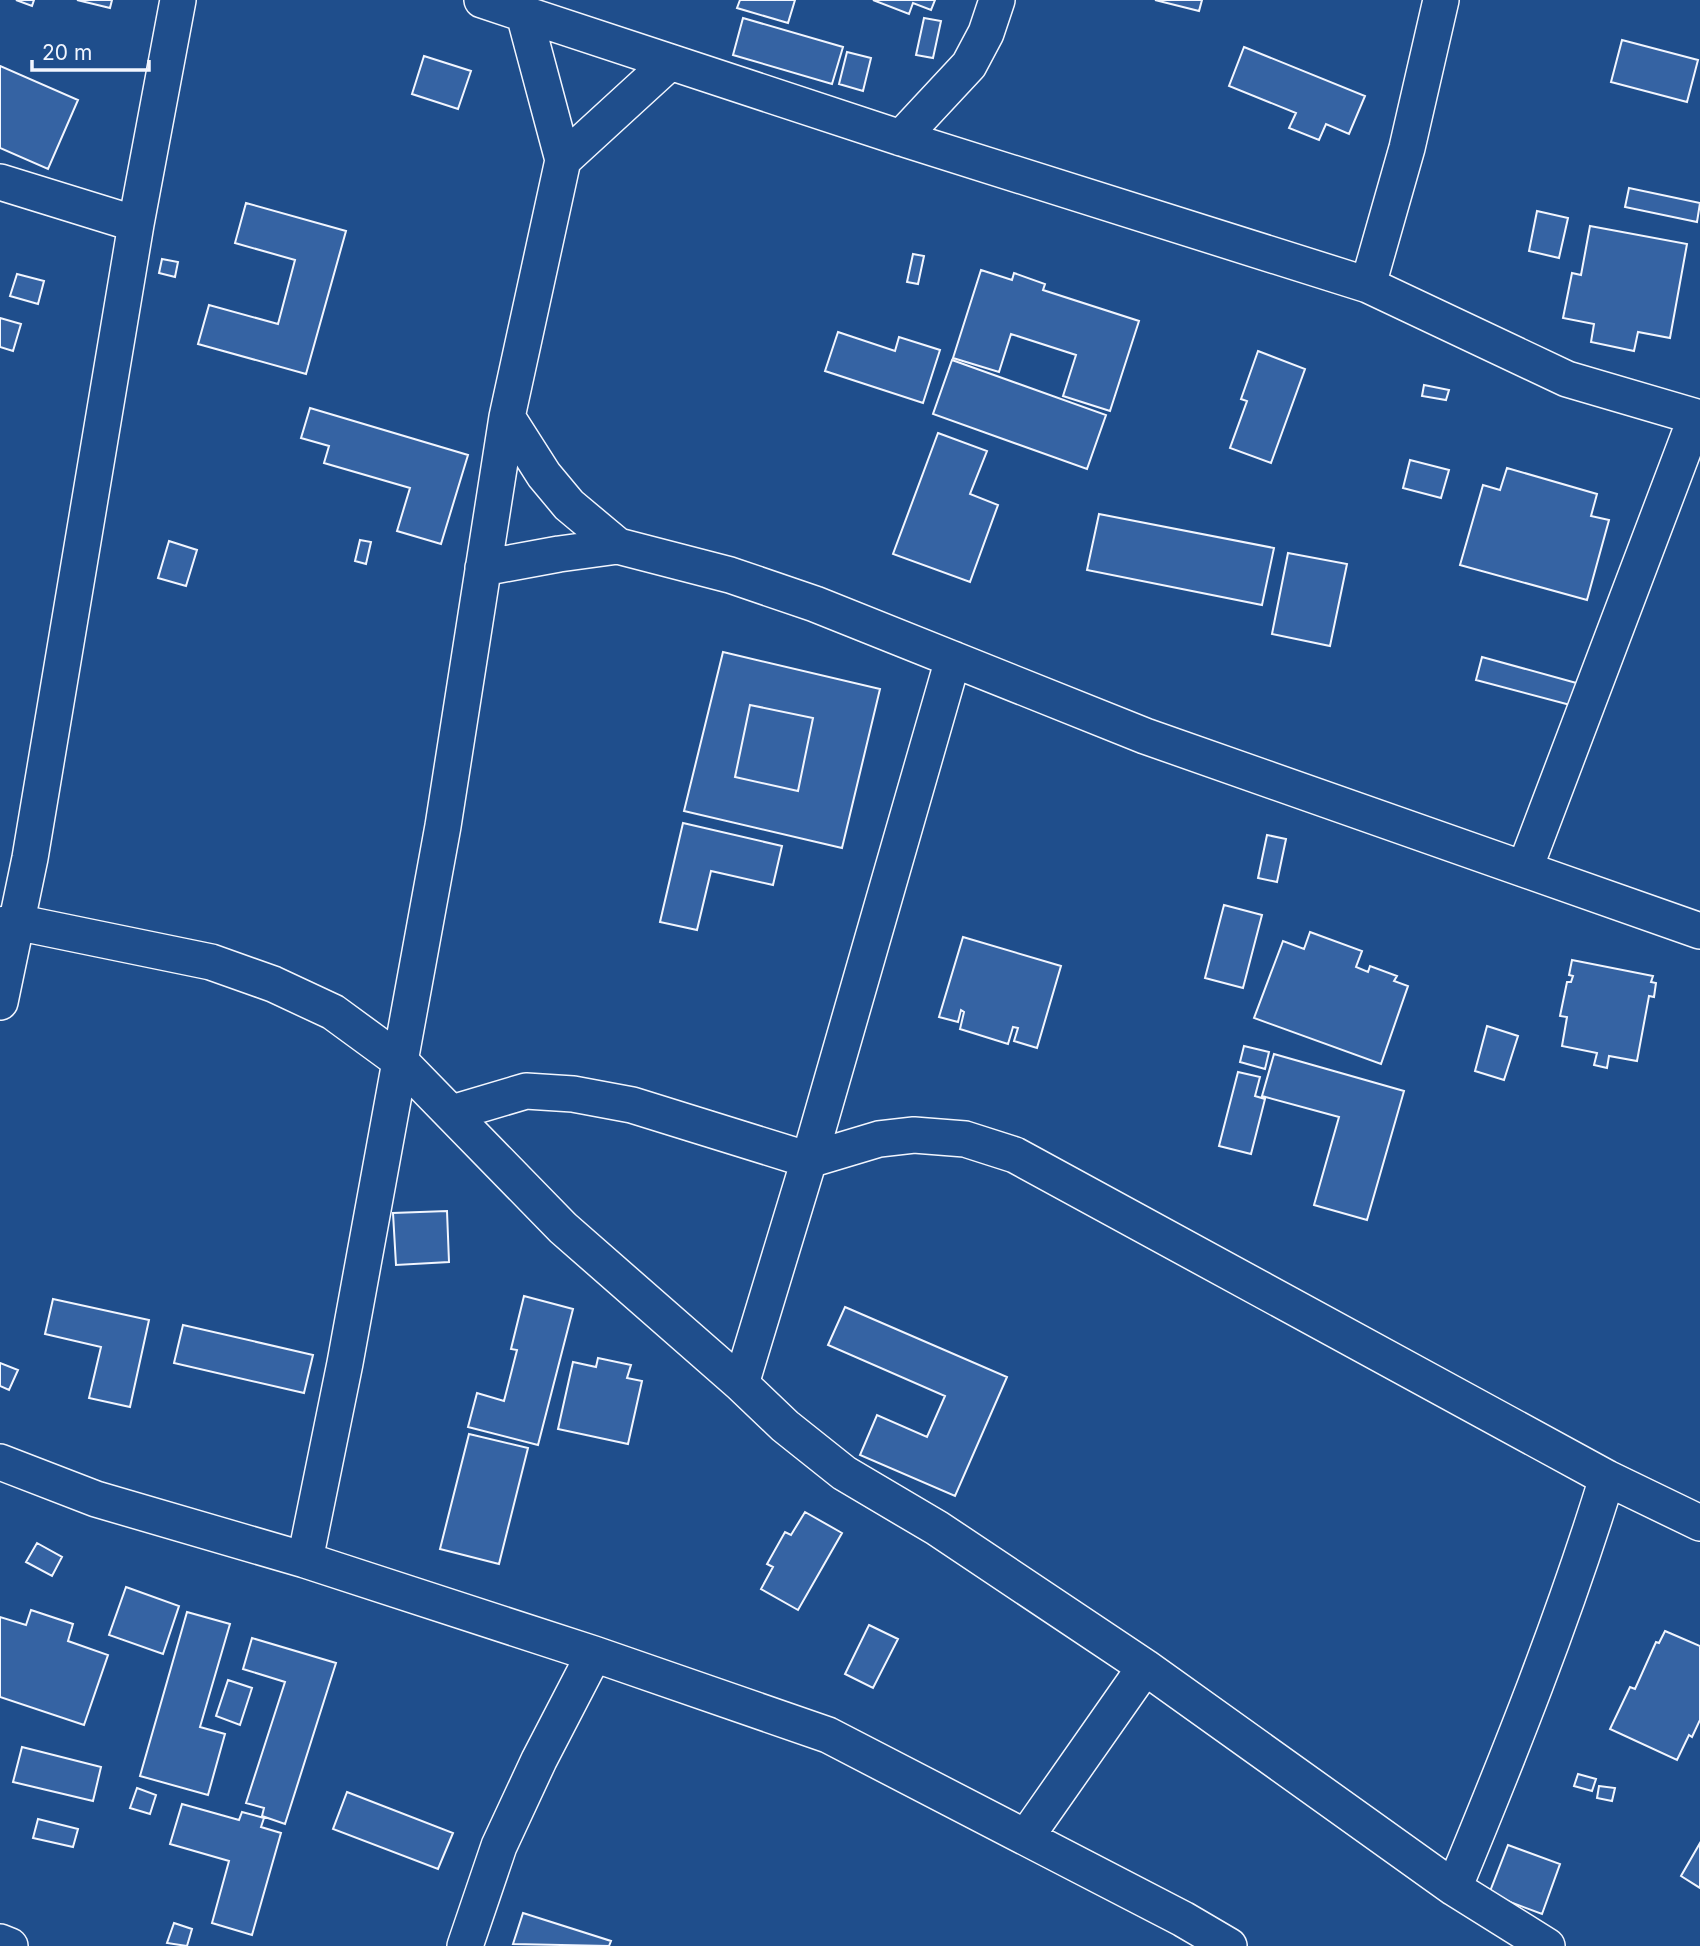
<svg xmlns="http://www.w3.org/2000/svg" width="1700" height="1946" font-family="Inter,sans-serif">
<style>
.building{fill:#3563a3;stroke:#f2f6ff;stroke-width:2;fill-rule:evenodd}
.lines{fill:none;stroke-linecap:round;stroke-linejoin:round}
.street-casing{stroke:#f2f6ff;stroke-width:38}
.street{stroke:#1f4e8c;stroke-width:35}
</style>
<rect width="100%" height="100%" fill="#1f4e8c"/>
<path class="building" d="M 16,0 L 34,0 L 32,6 Z
M 77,0 L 112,0 L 110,8 Z
M 740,0 L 795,0 L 788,23 L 737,8 Z
M 873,0 L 935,0 L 931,10 L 913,3 L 909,14 Z
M 1155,0 L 1202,0 L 1199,11 Z
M 743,18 L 843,47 L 832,84 L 733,55 Z
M 924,18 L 941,21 L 933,58 L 916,55 Z
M 1622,40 L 1698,60 L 1687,102 L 1611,82 Z
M 1244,47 L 1365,96 L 1349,134 L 1326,124 L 1319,140 L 1289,128 L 1296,113 L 1229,86 Z
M 847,52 L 871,58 L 863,91 L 839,84 Z
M 424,56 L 471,71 L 458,109 L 412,94 Z
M 0,66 L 78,100 L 48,169 L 0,148 Z
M 1629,188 L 1700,203 L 1697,222 L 1625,207 Z
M 246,203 L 346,231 L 306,374 L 198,344 L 209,305 L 278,324 L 295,260 L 235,243 Z
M 1537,211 L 1568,218 L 1559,258 L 1529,251 Z
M 1590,226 L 1687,244 L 1670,338 L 1638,332 L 1634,351 L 1591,342 L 1594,324 L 1563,318 L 1572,273 L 1581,275 Z
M 913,254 L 924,256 L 918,284 L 907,282 Z
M 162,259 L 178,262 L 175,277 L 159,273 Z
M 981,270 L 1012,280 L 1014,273 L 1045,284 L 1043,290 L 1139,321 L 1110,411 L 1063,396 L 1076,355 L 1011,334 L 999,372 L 953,358 Z
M 17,274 L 44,281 L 38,304 L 10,296 Z
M 0,318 L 21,324 L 13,351 L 0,347 Z
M 838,332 L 895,351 L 899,337 L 940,350 L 923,403 L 825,371 Z
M 1258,351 L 1305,369 L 1271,463 L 1230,448 L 1247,401 L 1241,399 Z
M 952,360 L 1106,415 L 1087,469 L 933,414 Z
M 1424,385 L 1449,390 L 1446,400 L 1422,396 Z
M 310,408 L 468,455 L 441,544 L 397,531 L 410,488 L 324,463 L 329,446 L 301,438 Z
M 938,433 L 987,451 L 970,494 L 998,505 L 970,582 L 893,554 Z
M 1410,460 L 1449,470 L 1441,498 L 1403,488 Z
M 1507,468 L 1597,494 L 1591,516 L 1609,520 L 1587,600 L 1460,565 L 1483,485 L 1500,490 Z
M 1099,514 L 1274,548 L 1262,605 L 1087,570 Z
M 360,540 L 371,542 L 366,564 L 355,561 Z
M 169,541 L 197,550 L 186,586 L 158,578 Z
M 1288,553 L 1347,564 L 1330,646 L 1272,634 Z
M 723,652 L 880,689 L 842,848 L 684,811 ZM 750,705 L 813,718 L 798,791 L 735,777 Z
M 1482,657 L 1580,684 L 1574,706 L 1476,680 Z
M 750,705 L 813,718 L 798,791 L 735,777 Z
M 683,823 L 782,846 L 773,885 L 711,871 L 697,930 L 660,922 Z
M 1267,835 L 1286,839 L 1277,882 L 1258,878 Z
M 1224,905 L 1262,915 L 1243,988 L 1205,978 Z
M 1310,932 L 1362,951 L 1356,967 L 1368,972 L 1370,966 L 1397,976 L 1394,981 L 1408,986 L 1381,1064 L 1254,1018 L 1283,941 L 1304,949 Z
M 963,937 L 1061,966 L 1037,1048 L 1014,1041 L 1018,1028 L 1013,1027 L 1008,1044 L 960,1029 L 964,1012 L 961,1010 L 958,1022 L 939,1017 Z
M 1572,960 L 1653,976 L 1651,982 L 1656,983 L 1654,997 L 1649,996 L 1637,1061 L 1609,1056 L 1607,1068 L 1594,1065 L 1597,1053 L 1562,1046 L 1567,1017 L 1560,1016 L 1567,982 L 1571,982 L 1573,976 L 1569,975 Z
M 1487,1026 L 1518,1036 L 1504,1080 L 1475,1071 Z
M 1244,1046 L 1269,1052 L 1265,1069 L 1240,1062 Z
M 1274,1054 L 1404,1091 L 1367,1220 L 1314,1205 L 1339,1117 L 1262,1096 Z
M 1238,1072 L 1260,1077 L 1255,1096 L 1265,1099 L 1251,1154 L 1219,1146 Z
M 447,1211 L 449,1262 L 396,1265 L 393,1213 Z
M 524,1296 L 573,1309 L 538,1445 L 468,1427 L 477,1393 L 504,1401 L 517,1350 L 511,1349 Z
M 53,1299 L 149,1320 L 130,1407 L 89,1398 L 101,1347 L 45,1334 Z
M 845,1307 L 1007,1377 L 955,1496 L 860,1455 L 877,1415 L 927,1437 L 945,1396 L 828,1345 Z
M 183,1325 L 313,1355 L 304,1393 L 174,1363 Z
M 598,1358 L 631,1365 L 627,1378 L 642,1381 L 628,1444 L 558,1429 L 573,1362 L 596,1367 Z
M 0,1363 L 18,1370 L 9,1390 L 0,1386 Z
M 469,1434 L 528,1448 L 499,1564 L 440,1549 Z
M 805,1512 L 842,1533 L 798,1610 L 761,1589 L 773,1567 L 767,1564 L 785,1532 L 791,1535 Z
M 37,1543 L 62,1557 L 52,1576 L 26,1562 Z
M 126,1587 L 179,1606 L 163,1654 L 109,1635 Z
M 31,1610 L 73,1624 L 68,1641 L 108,1655 L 84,1725 L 0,1697 L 0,1617 L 26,1625 Z
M 187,1612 L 230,1624 L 200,1727 L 225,1734 L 208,1795 L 140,1776 Z
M 869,1625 L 898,1639 L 873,1688 L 845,1674 Z
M 1665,1631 L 1700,1646 L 1700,1720 L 1692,1737 L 1689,1735 L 1677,1760 L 1610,1729 L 1630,1687 L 1635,1689 L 1656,1642 L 1659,1643 Z
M 252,1638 L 336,1663 L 285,1824 L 262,1816 L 264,1808 L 246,1803 L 285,1682 L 243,1669 Z
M 228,1680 L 252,1688 L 240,1725 L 216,1716 Z
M 22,1747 L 101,1767 L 93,1801 L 13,1782 Z
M 1578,1774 L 1596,1779 L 1592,1791 L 1574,1786 Z
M 1599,1786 L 1615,1788 L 1612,1801 L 1597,1798 Z
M 137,1788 L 156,1795 L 150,1814 L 130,1808 Z
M 347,1792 L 453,1833 L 438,1869 L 333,1829 Z
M 182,1804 L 239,1820 L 242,1812 L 264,1818 L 261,1827 L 281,1833 L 252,1935 L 212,1923 L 229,1861 L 170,1844 Z
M 38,1819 L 78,1829 L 73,1847 L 33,1838 Z
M 1700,1843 L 1700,1888 L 1681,1876 Z
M 1508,1845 L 1560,1864 L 1542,1914 L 1489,1894 Z
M 523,1913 L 611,1941 L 609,1946 L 513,1944 Z
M 174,1923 L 192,1929 L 187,1946 L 167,1943 Z"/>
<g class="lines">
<defs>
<path id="street" d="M 482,0 L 901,138 L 1368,285 L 1567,379 L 1700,418
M 901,138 L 969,65 L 986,33 L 997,0
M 563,160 L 670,62
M 0,182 L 136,224
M 1368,285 L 1407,148 L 1441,0
M 507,417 L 544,475 L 569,505 L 618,546
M 483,568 L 559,554 L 618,546 L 730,575 L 815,604 L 1145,736 L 1700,931
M 1525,868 L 1696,417
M 0,925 L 16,922 L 211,962 L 273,984 L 333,1012 L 400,1061 L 563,1228 L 741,1384 L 785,1426 L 844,1473 L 937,1528 L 1145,1667 L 1454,1888 L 1547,1946
M 0,1002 L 30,858 L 136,224 L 178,0
M 452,1113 L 526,1091 L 573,1094 L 632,1105 L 809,1160 L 879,1139 L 914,1135 L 965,1139 L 1015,1155 L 1607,1478 L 1700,1523
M 741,1384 L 809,1160 L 953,659
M 0,1462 L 96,1499 L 305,1560 L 594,1654 L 828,1735 L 1183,1919 L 1229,1946
M 305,1560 L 345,1363 L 443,826 L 507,417 L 563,160 L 524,14
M 1026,1837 L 1145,1667
M 1454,1888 C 1510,1753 1564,1618 1607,1478
M 0,1942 L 10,1946
M 465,1946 L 499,1846 L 539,1760 L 594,1654"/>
</defs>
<use href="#street" class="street-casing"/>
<use href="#street" class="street"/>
</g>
<path d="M32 60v10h117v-10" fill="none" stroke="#f2f6ff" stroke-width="3.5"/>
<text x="42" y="60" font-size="21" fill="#f2f6ff" stroke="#1f4e8c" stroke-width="5" paint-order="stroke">20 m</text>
</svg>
